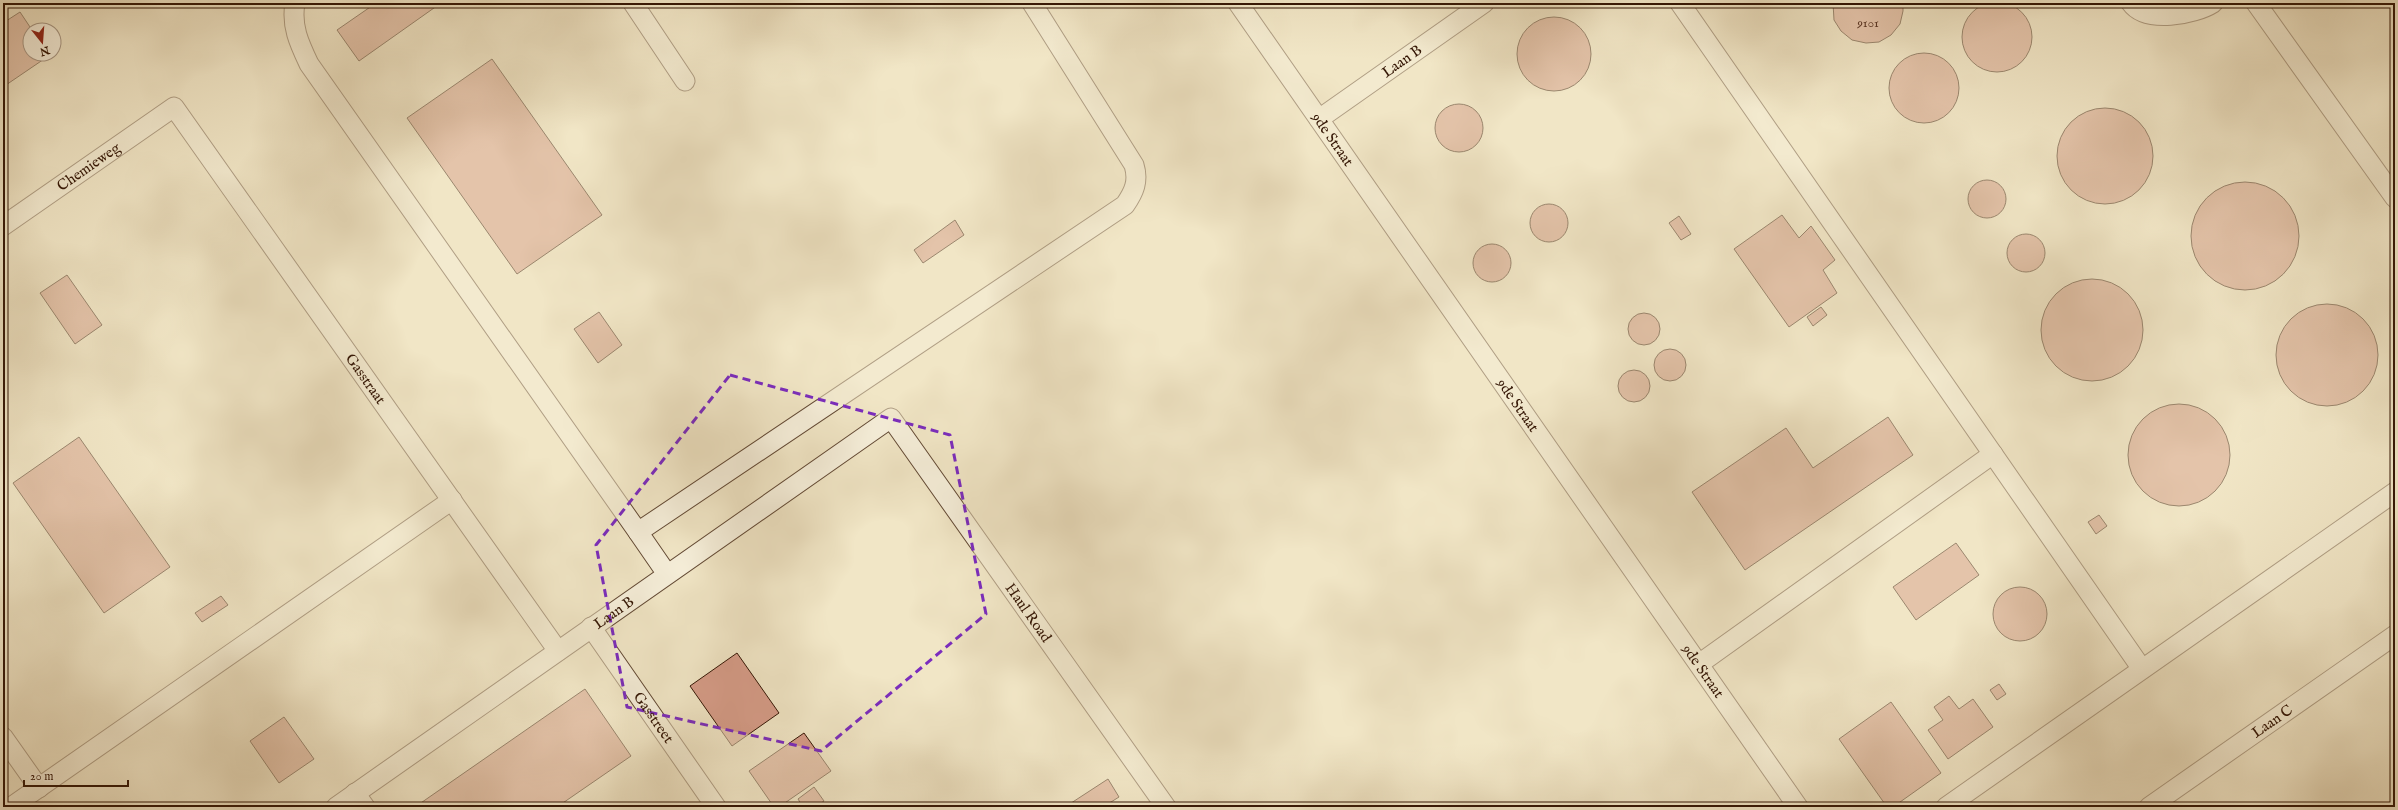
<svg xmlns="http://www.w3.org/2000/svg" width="2398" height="810" font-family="'IM FELL English',serif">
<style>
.building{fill:#d69c88;stroke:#341605}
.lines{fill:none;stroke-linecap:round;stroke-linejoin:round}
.lane-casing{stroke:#634a35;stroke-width:21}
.lane{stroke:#f6efda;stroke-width:19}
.marked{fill:none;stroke:#7b2cbf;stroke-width:3;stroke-dasharray:8 5;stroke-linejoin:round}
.labels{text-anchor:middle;stroke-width:3.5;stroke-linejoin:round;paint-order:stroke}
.number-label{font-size:13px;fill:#5c3826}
.street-label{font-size:15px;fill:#341605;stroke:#f6efda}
</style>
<rect width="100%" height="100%" fill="#f1e6c6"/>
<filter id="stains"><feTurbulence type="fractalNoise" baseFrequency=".005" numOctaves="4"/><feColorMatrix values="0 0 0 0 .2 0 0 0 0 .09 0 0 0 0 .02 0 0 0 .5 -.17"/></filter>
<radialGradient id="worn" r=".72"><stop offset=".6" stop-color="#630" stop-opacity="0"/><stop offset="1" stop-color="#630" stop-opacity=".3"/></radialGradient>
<path class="building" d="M1962 37a35 35 0 1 1 70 0a35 35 0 1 1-70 0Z
M 376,3 L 441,3 L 359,61 L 337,30 Z
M 1833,3 L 1903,3 L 1903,11 L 1900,24 L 1891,35 L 1879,42 L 1866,43 L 1852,40 L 1841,31 L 1834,20 Z
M 20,12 L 32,30 L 30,30 L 30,54 L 50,55 L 3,87 L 3,23 Z
M1517 54a37 37 0 1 1 74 0a37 37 0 1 1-74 0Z
M1889 88a35 35 0 1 1 70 0a35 35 0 1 1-70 0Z
M 492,59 L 602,215 L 517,274 L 407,118 Z
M1435 128a24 24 0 1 1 48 0a24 24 0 1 1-48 0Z
M2057 156a48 48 0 1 1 96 0a48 48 0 1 1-96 0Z
M1968 199a19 19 0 1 1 38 0a19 19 0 1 1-38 0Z
M2191 236a54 54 0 1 1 108 0a54 54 0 1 1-108 0Z
M1530 223a19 19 0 1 1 38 0a19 19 0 1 1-38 0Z
M 1782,215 L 1799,238 L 1811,226 L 1835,260 L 1823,270 L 1837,293 L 1789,327 L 1734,249 Z
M 1679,216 L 1691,234 L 1681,240 L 1669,223 Z
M 955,220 L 964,235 L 923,263 L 914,250 Z
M2007 253a19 19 0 1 1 38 0a19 19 0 1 1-38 0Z
M1473 263a19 19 0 1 1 38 0a19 19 0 1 1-38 0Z
M 67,275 L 102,325 L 75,344 L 40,293 Z
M2041 330a51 51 0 1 1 102 0a51 51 0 1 1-102 0Z
M2276 355a51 51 0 1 1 102 0a51 51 0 1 1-102 0Z
M 1821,307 L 1827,315 L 1813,326 L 1807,317 Z
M 599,312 L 622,345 L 598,363 L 574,329 Z
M1628 329a16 16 0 1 1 32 0a16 16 0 1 1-32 0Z
M1654 365a16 16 0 1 1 32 0a16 16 0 1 1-32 0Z
M1618 386a16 16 0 1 1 32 0a16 16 0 1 1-32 0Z
M2128 455a51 51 0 1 1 102 0a51 51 0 1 1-102 0Z
M 1888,417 L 1913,455 L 1745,570 L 1692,492 L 1786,428 L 1813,468 Z
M 79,437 L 170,567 L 104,613 L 13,483 Z
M 2099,515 L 2107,526 L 2096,534 L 2088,522 Z
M 1956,543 L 1979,575 L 1916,620 L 1893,587 Z
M1993 614a27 27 0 1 1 54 0a27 27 0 1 1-54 0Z
M 221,596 L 228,605 L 202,622 L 195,613 Z
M 737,653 L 779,713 L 732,746 L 690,686 Z
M 1999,684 L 2006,694 L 1997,700 L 1990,690 Z
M 585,689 L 631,756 L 557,807 L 415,807 Z
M 1949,696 L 1959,709 L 1973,699 L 1993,727 L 1948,759 L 1928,730 L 1943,720 L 1934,707 Z
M 1891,702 L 1941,773 L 1893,807 L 1887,807 L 1839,739 Z
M 284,717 L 314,759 L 279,783 L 250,741 Z
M 804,733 L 831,771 L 779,807 L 774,807 L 749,771 Z
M 1108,779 L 1119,797 L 1103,807 L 1065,807 Z
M 814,787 L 824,801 L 815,807 L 803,807 L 798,799 Z"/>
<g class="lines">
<defs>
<g id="lane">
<path d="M 295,3 C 291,26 299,43 309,64 L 638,532 L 1125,205 C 1134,192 1139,181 1134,165 L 1032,3"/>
<path d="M 633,3 L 685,81"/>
<path id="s1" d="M 1238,3 L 1798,807"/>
<path d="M 1680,3 L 2142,669"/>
<path d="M 2131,3 C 2146,24 2194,15 2213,3"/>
<path d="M 2256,3 L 2395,198"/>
<path id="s2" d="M 1319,119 L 1484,3"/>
<path id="s3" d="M 3,226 L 174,107 L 558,651"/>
<path d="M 638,532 L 667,574"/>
<path id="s4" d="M 591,627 L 716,807"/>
<path d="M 1699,664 L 1993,454"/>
<path d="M 3,737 L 39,788"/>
<path d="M 355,793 L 365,807"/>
<path d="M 11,807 L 452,500"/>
<path id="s5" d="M 336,807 L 891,418 L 1166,807"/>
<path d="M 1946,807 L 2395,492"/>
<path id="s6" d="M 2149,807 L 2395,635"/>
</g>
</defs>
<use href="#lane" class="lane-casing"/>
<use href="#lane" class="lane"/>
</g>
<path d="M0 0H2398V810H0ZM 730,375 L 950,435 L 986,614 L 821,751 L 627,707 L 596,545 Z" fill="#f1e6c6" fill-opacity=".55" fill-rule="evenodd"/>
<path class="marked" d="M 730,375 L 950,435 L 986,614 L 821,751 L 627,707 L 596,545 Z"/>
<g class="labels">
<g class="number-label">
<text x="1868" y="27">9101</text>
</g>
<g class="street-label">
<text dy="5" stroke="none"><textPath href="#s2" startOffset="101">Laan B</textPath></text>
<text dy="5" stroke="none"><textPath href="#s1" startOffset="166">9de Straat</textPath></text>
<text dy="5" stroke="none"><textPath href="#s3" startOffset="104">Chemieweg</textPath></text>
<text dy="5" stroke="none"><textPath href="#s3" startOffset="541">Gasstraat</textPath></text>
<text dy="5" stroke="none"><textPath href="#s1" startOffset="490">9de Straat</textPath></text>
<text dy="5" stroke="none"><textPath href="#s5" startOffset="339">Laan B</textPath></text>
<text dy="5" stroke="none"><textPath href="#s5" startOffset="916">Haul Road</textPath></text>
<text dy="5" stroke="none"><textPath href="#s1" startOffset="814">9de Straat</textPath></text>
<text dy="5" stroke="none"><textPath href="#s4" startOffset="110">Gasstreet</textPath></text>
<text dy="5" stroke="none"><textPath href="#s6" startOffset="150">Laan C</textPath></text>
</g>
</g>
<rect width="2398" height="810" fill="none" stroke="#f1e6c6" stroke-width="16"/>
<rect x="4" y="4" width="2390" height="802" fill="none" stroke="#341605" stroke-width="2"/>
<rect x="8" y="8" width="2382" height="794" fill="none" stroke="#341605"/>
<g transform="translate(42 42) rotate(163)"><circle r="19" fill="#f6efda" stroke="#a89885"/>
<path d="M0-3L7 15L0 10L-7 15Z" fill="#8f2418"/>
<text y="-6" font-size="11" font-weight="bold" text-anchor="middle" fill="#341605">N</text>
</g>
<path d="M24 780v6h104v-6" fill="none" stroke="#341605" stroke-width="2"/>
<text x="30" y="780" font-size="12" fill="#341605" stroke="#f6efda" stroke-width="3" paint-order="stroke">20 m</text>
<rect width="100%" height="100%" filter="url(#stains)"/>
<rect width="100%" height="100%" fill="url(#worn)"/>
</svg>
